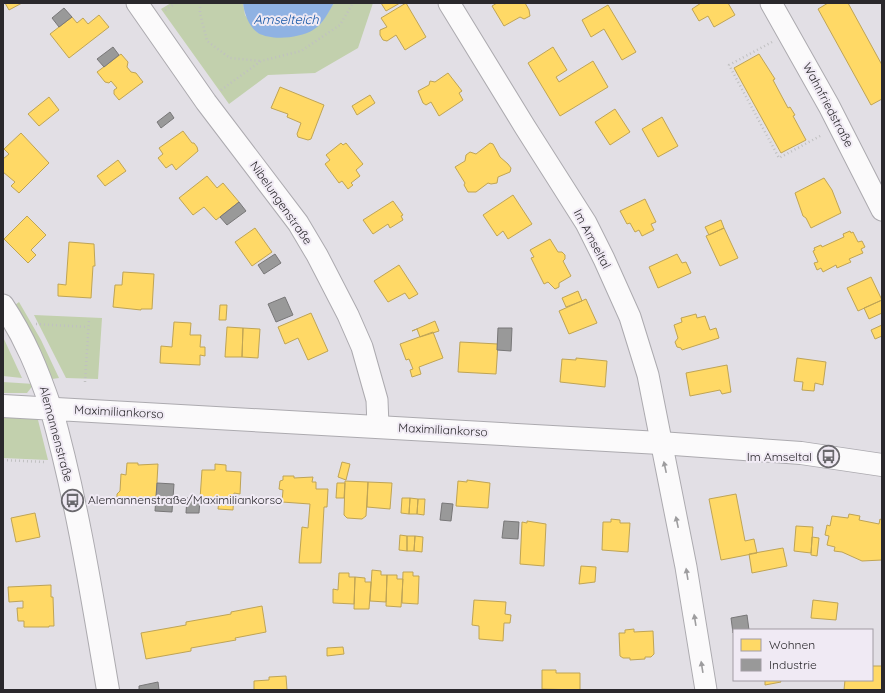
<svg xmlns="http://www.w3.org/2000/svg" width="885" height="693" font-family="Quicksand,sans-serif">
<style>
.green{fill:#c2d0ad}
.water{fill:#8fb2e3}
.homes{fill:#ffd966;stroke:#bfa455}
.industry{fill:#999;stroke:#787778}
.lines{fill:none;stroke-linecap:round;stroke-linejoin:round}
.minor-casing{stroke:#acaaaf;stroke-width:23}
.tertiary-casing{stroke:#acaaaf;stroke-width:24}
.path{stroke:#c0c0c1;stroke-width:2.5;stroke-dasharray:1 3;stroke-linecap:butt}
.minor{stroke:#fbfafb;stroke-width:21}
.tertiary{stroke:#fbfafb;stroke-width:22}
.oneway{fill:#9d9c9e}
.labels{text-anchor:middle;stroke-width:4;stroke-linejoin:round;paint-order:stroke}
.street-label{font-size:12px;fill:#2a282c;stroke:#f0eaf4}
.poi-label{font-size:12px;fill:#2a282c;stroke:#f0eaf4;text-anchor:end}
.water-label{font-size:13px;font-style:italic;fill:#1255a6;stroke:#f0eaf4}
</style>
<rect width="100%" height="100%" fill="#e2dfe5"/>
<path class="green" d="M 171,3 L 243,3 L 245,15 L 258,33 L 312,30 L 321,23 L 334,3 L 373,3 L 358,48 L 315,73 L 268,75 L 229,104 L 161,9 Z
M 19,302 L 41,340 L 59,378 L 52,379 L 35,341 L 15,305 Z
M 34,315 L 102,318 L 98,379 L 66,378 Z
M 3,337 L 22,378 L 3,376 Z
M 3,382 L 34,384 L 27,393 L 3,393 Z
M 3,414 L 34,417 L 38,420 L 48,460 L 3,458 Z"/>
<path class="water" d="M 243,3 L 334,3 C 328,13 323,24 313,30 C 300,38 272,41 258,33 C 249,27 244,13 243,3 Z"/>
<path class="homes" d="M 5,3 L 22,3 L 9,10 Z
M 381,3 L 400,3 L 386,11 Z
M 406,3 L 426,37 L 405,50 L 396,35 L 387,41 L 383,40 L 380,35 L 380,30 L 387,27 L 381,18 Z
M 497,3 L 525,3 L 529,10 L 530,16 L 524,19 L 520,17 L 504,26 L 492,6 Z
M 701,3 L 728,3 L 735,15 L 714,27 L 708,16 L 699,21 L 692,9 Z
M 828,3 L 848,3 L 882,65 L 882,99 L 871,105 L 818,9 Z
M 608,5 L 636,52 L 622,60 L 604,29 L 591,37 L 582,20 Z
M 99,15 L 109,27 L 69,58 L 50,34 L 72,17 L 77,23 L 83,18 L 88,24 Z
M 553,47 L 567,70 L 556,77 L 559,82 L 593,61 L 608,87 L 560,116 L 528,63 Z
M 121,54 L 128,62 L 127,67 L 131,72 L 136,73 L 143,82 L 119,100 L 114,94 L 114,90 L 117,88 L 111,81 L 109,83 L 105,82 L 97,72 Z
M 759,54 L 775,79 L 773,80 L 788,108 L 790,107 L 795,115 L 793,116 L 806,140 L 781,153 L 734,68 Z
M 448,73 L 462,91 L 459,93 L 463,100 L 439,116 L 431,102 L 426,105 L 423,103 L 418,91 L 429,85 L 430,81 L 435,82 Z
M 280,87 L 324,105 L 311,139 L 308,140 L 298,137 L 297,134 L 301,123 L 287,117 L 288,114 L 271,108 Z
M 370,95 L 375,103 L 357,115 L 352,106 Z
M 49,97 L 59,110 L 39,126 L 28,114 Z
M 615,109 L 630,132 L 610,145 L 595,122 Z
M 662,117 L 678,146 L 658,157 L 642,129 Z
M 183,131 L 192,143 L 194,143 L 197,147 L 198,151 L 176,170 L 172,164 L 166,168 L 158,158 L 163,154 L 159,148 Z
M 21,133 L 49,163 L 19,193 L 11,186 L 15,182 L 3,172 L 3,159 L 9,154 L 4,149 Z
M 341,143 L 343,145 L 346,143 L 363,164 L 356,170 L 360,176 L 351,183 L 353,185 L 348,189 L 342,181 L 339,183 L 325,164 L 330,160 L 326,155 Z
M 490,143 L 493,144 L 500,157 L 508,164 L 511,168 L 510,172 L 498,177 L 497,183 L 491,184 L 488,183 L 476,192 L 468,192 L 464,185 L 465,183 L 455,167 L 465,161 L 466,155 L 470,152 L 476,154 Z
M 118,160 L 126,171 L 105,186 L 97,176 Z
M 207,176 L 217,188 L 223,183 L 239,202 L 216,220 L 204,207 L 193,215 L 179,198 Z
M 824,178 L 832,190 L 841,213 L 811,228 L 806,218 L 803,216 L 795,193 Z
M 513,195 L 532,224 L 508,239 L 503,231 L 497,236 L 483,215 Z
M 645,199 L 656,222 L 651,224 L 654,230 L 642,236 L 639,230 L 635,232 L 630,223 L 627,224 L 620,211 Z
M 393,201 L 403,215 L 401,216 L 403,220 L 390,228 L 388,224 L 373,234 L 363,220 Z
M 27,216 L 46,235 L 31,250 L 36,255 L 28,263 L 4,239 Z
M 721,220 L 724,228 L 709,235 L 705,227 Z
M 255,228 L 272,252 L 252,266 L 235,242 Z
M 724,228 L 738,258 L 720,266 L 706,236 Z
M 850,231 L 851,233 L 853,232 L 858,242 L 862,241 L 865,247 L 861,249 L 863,253 L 849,259 L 851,262 L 837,268 L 836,265 L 823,272 L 821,268 L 817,270 L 814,263 L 818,262 L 813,251 L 815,250 L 814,248 L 821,245 L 822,247 L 844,237 L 843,234 Z
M 550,239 L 558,252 L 562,252 L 565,255 L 565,259 L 563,261 L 571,276 L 559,283 L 559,287 L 555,289 L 548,282 L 544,284 L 531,258 L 534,257 L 530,250 Z
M 69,242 L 94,244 L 95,266 L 93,266 L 91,298 L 58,296 L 58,284 L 66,285 Z
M 677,254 L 682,263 L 686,262 L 691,273 L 658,288 L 649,267 Z
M 399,265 L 418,294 L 409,299 L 405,293 L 388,302 L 374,281 Z
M 123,272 L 154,274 L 152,309 L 141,309 L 141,310 L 113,307 L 115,285 L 122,285 Z
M 871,277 L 882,300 L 858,311 L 847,288 Z
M 578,291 L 582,301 L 566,307 L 562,298 Z
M 586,299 L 597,323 L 569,334 L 559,311 Z
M 882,300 L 882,313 L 869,319 L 864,308 Z
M 220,305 L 227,305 L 226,320 L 219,320 Z
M 311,313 L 328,351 L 308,360 L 298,338 L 285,344 L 278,327 Z
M 696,314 L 697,318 L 705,316 L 710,330 L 716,328 L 719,338 L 682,350 L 681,348 L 677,347 L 675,342 L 678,338 L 674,325 L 682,322 L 681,318 Z
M 435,321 L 439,331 L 420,337 L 417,329 L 412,331 Z
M 174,322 L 191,323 L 190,335 L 201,335 L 200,347 L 205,347 L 205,356 L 200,355 L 200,365 L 160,363 L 161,346 L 172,347 Z
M 882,325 L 882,336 L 875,339 L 871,330 Z
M 227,327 L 243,328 L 242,357 L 225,357 Z
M 243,328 L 260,329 L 258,358 L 242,357 Z
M 433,332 L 443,358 L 419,367 L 421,374 L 412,377 L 410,370 L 413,369 L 409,359 L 406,360 L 400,344 Z
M 460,342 L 498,344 L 496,374 L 458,372 Z
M 576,358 L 607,361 L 605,387 L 560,382 L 562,359 L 576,360 Z
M 797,358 L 826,362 L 823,385 L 815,383 L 814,391 L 802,390 L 803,382 L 794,381 Z
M 727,365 L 731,392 L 722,394 L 720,390 L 690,396 L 686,373 Z
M 342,462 L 350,464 L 346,480 L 338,477 Z
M 127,463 L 138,463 L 138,465 L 158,464 L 156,499 L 128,497 L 125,500 L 121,500 L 117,497 L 117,494 L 120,491 L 121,474 L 126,475 Z
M 215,464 L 226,465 L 226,471 L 241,472 L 240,494 L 234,493 L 233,510 L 218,509 L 219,500 L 200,499 L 202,470 L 215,470 Z
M 283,476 L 294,476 L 294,478 L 313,477 L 312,482 L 316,482 L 316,489 L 328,489 L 327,507 L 324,507 L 321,563 L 299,563 L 302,527 L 308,528 L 310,504 L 282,502 L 283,490 L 279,489 L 280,481 L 283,480 Z
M 467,480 L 490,483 L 488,508 L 456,506 L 458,481 L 467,482 Z
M 345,481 L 368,482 L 366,516 L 362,519 L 347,518 L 344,515 Z
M 368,482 L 392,483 L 390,509 L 367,507 Z
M 337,483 L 345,483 L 344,498 L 336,498 Z
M 736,494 L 745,541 L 754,539 L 757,553 L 721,560 L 709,499 Z
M 402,498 L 410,498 L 409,514 L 401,513 Z
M 410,498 L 418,499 L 417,514 L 409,514 Z
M 418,499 L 425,499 L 424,515 L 417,514 Z
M 35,513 L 40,537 L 16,542 L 11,518 Z
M 849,514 L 860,516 L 859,520 L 879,524 L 880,519 L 882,520 L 882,560 L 862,561 L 842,552 L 834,551 L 835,547 L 827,545 L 829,536 L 825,535 L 827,525 L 830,526 L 832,516 L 848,518 Z
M 611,519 L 620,520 L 620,523 L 630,523 L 628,552 L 602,550 L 603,522 L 611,522 Z
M 527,521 L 546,524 L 544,566 L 520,564 L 522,522 L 527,523 Z
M 796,526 L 813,527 L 811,553 L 794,551 Z
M 400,535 L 407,536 L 407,551 L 399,550 Z
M 407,536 L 415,536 L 414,551 L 407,551 Z
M 415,536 L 423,537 L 422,552 L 414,551 Z
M 812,537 L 819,538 L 817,556 L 811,555 Z
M 783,548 L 787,566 L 752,573 L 749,554 Z
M 581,566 L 596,567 L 595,582 L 579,584 Z
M 372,570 L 381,571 L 381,575 L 387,575 L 386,602 L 370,601 Z
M 403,572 L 413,572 L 413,576 L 419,576 L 418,604 L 402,603 Z
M 339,573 L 349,573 L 349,577 L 355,577 L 354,604 L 333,603 L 333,589 L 338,590 Z
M 387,575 L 397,575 L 397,579 L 403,579 L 401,607 L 386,606 Z
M 355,577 L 365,578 L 365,582 L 371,582 L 369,609 L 354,609 Z
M 51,585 L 51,597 L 53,597 L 54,626 L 49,626 L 49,627 L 24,627 L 24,621 L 18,621 L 17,608 L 23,608 L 23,601 L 9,602 L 8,587 Z
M 474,600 L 506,602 L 505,614 L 511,615 L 510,623 L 504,623 L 503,641 L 479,639 L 479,626 L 472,625 Z
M 813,600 L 838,603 L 836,620 L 811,618 Z
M 262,606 L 266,632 L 235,638 L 236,640 L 191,648 L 191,651 L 146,659 L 141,633 L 186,625 L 186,622 L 231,614 L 231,612 Z
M 634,629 L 634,632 L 653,631 L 654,654 L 651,657 L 645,657 L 645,659 L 630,660 L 630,658 L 623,658 L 620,656 L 619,633 L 625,633 L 625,630 Z
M 343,647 L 344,654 L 327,656 L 327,648 Z
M 872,666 L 882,666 L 882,690 L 844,690 L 845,680 L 872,680 Z
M 542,670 L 556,670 L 556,673 L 580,673 L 580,690 L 542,689 Z
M 286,676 L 287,690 L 254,690 L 254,681 L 269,680 L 269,677 Z
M 765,680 L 780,680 L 781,682 L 765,685 Z"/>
<path class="industry" d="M 64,8 L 72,17 L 59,27 L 52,18 Z
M 113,47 L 119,55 L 104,67 L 97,59 Z
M 170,112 L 174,118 L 161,128 L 157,122 Z
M 239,202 L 246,211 L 227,225 L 220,217 Z
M 275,254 L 281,263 L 264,274 L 258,265 Z
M 285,297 L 293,315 L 276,322 L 268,304 Z
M 498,328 L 512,328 L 511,351 L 497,350 Z
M 157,483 L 174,484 L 172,512 L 155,511 Z
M 187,498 L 200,499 L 199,513 L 186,513 Z
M 442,503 L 453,504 L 451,521 L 440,520 Z
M 504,521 L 519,522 L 518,539 L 502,538 Z
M 747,615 L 749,630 L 734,630 L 733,633 L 731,618 Z
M 158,682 L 159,690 L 139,690 L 139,686 Z"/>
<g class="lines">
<defs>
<path id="minor" d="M 137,3 L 206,102 L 298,223 L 317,255 L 348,315 L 362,347 L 377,400 L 378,426
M 449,3 L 525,127 L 586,223 L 604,259 L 630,317 L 648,375 L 686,567 L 706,690
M 771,3 L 829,106 L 882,210
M 3,305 C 25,338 38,370 51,408"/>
<path id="tertiary" d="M 3,406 L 660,443 L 801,453 L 882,465
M 51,408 C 77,500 92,596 108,690"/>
</defs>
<use href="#minor" class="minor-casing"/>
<use href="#tertiary" class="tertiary-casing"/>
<path class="path" d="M 200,3 L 200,13 L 207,41 L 230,58 L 261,61
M 165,10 L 176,3
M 772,42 L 729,65 L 779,158 L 822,135
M 221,90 L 261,61 L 301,51 L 340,25 L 353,3
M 36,324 L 88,327
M 85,382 L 89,319
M 3,460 L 44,462"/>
<use href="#minor" class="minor"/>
<use href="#tertiary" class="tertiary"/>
</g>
<defs><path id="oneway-solid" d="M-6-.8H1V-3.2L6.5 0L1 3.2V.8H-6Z"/></defs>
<g class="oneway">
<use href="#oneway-solid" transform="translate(665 467) rotate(-102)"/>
<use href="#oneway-solid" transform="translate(677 522) rotate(-102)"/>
<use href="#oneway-solid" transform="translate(687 574) rotate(-99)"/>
<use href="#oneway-solid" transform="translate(695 620) rotate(-99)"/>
<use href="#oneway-solid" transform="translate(702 667) rotate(-99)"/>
</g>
<defs>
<symbol id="bus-ring" viewBox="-11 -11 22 22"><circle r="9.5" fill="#f0eaf4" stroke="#6a686d" stroke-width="1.5"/><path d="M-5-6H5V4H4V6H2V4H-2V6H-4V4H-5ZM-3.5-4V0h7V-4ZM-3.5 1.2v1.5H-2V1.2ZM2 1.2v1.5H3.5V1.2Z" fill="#6a686d"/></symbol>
</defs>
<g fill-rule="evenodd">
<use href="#bus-ring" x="816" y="444" width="25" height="25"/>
<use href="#bus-ring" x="60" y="488" width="25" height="25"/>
</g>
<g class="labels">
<g class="street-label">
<text transform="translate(828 105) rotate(62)" y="4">Wahnfriedstraße</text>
<text transform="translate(281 203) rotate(55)" y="4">Nibelungenstraße</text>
<text transform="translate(592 239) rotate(62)" y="4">Im Amseltal</text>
<text transform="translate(119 412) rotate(3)" y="4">Maximiliankorso</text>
<text transform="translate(443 430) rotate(3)" y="4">Maximiliankorso</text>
<text transform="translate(56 434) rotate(75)" y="4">Alemannenstraße</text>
</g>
<g class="poi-label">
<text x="812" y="461">Im Amseltal</text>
<text x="88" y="504" text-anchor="start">Alemannenstraße/Maximiliankorso</text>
</g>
<g class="water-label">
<text x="286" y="24">Amselteich</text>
</g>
</g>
<rect width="885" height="693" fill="none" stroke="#2a282c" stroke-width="8"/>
<rect x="733" y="629" width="140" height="52" fill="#f0eaf4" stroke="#a19ca4"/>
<rect x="741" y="639" width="20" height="12" fill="#ffd966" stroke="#a19ca4"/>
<text x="769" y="649" font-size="12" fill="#2a282c">Wohnen</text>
<rect x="741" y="659" width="20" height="12" fill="#999999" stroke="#a19ca4"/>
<text x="769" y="669" font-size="12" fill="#2a282c">Industrie</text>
</svg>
